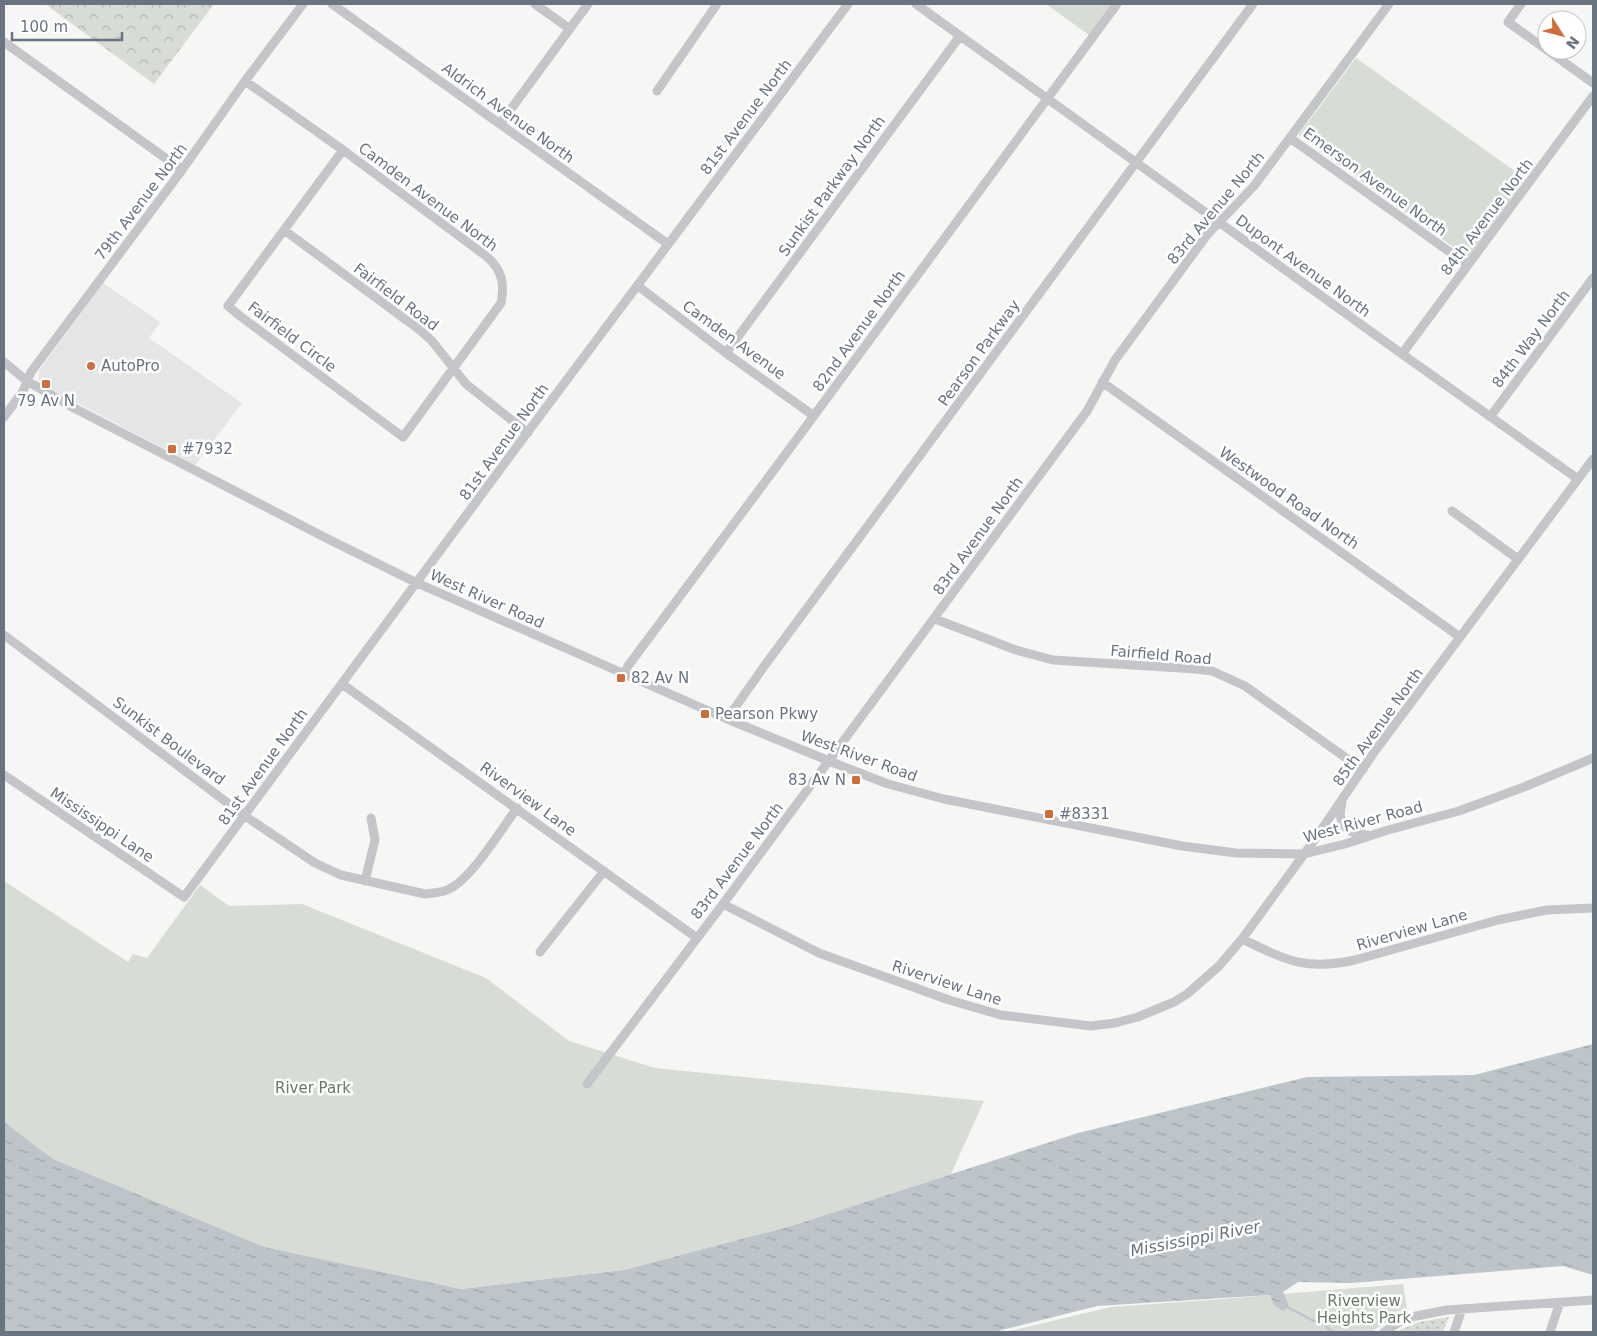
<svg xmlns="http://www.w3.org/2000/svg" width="1597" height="1336" font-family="'DejaVu Sans',sans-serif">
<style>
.built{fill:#e4e5e4}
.grass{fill:url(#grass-dots)}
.forest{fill:url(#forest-crowns)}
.park{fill:#d7ddd5}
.water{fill:url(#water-ripples)}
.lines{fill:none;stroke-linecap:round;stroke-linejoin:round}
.stream{stroke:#bdc4ca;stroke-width:2.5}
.minor{stroke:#c3c5c8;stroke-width:9}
.poi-dot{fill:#d06d3b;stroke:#fff;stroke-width:2}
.labels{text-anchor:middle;stroke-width:5;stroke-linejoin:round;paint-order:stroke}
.street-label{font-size:15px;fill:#697481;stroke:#fff}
.poi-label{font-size:15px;fill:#697481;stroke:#fff;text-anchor:start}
.park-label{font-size:15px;fill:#697967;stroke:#fff}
.water-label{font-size:16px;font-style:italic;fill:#65747e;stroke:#fff}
</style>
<defs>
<pattern id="grass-dots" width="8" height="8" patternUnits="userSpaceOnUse" patternTransform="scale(1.25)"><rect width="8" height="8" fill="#d7ddd5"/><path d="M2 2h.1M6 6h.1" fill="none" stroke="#b2b8b2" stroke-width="1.8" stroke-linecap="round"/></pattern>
<pattern id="forest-crowns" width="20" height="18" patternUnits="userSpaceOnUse" patternTransform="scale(1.25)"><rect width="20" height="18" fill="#d7ddd5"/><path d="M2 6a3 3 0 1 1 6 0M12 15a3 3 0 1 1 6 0" fill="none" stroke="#b2b8b2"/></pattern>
<pattern id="water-ripples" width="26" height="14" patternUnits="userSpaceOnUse" patternTransform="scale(1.25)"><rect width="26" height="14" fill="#bdc4ca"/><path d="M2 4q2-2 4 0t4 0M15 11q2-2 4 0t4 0" fill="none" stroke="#9ea4a9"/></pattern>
</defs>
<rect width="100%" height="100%" fill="#f6f6f4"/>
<path class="built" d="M 103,283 L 160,322 L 149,338 L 242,403 L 195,465 L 43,385 L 39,380 L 39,371 Z"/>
<path class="grass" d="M 1449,1317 L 1443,1332 L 1395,1332 L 1419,1322 Z"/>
<path class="forest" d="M 45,4 L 214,4 L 154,84 Z"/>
<path class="park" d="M 1046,4 L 1112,4 L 1089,35 Z
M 1356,58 L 1526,179 L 1469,256 L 1467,257 L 1299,136 L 1300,133 Z
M 4,881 L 128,962 L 133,954 L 147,958 L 200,885 L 229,906 L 302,904 L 486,978 L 569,1041 L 655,1068 L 984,1101 L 951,1174 L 791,1226 L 624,1270 L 461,1289 L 264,1248 L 53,1159 L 4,1122 Z
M 1403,1284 L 1407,1309 L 1371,1332 L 1005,1332 L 1111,1307 L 1223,1299 Z"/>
<path class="water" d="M 1593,1044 L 1593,1275 L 1563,1266 L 1351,1283 L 1298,1282 L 1283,1292 L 1289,1306 L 1283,1311 L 1274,1305 L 1270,1295 L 1097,1306 L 994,1332 L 4,1332 L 4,1122 L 53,1159 L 264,1247 L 461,1289 L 624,1270 L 791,1226 L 1078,1133 L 1307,1077 L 1474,1075 Z"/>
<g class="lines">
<path class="stream" d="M 1285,1306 L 1314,1321 L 1324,1324 L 1332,1332"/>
<path class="minor" d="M 332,4 L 668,244
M 535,4 L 570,29
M 916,4 L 1402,354 L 1578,479
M 1521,4 L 1508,22 L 1593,83
M 4,42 L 182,170
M 245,81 L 343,150 L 486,256 C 502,269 505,284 501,303 L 403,437 L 240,316 L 228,306 L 343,150
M 657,91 L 717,4
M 500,124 L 588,4
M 1290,138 L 1468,265
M 284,230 L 421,331 L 432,341 L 466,384 L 528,433
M 638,286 L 726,353 L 814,416
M 726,353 L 960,36
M 1402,354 L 1593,96
M 4,362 L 27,381 L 74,408 L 328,539 L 417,583 L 727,719 L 829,761 L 888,784 L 944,799 L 1182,846 L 1236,853 L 1304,854 L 1345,844 L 1388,830 L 1459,811 L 1524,787 L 1593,758
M 1102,382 L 1460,637
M 4,417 L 23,391 L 31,372 L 182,170 L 245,81 L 303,4
M 1490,417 L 1593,278
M 1452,511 L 1518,559
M 935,619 L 1016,650 L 1053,660 L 1196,669 L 1212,671 L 1245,686 L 1363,770
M 4,635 L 245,816 L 315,863 L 341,875 L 425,894 C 434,893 443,893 451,888 C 473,876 501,830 517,808
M 624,674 L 628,666 L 785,455 L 1117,4
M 342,684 L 697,938
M 727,719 L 765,665 L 873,519 L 1253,4
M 4,775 L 184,897 L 530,429 L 848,4
M 1342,803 C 1336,824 1347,834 1367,835
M 365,881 L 375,840 L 371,818
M 723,904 L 819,953 L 949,1000 L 1001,1015 L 1091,1026 L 1115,1023 L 1138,1017 L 1174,1002 L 1187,994 L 1219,966 L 1242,939 L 1313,842 L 1375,751 L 1593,459
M 1242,939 C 1286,960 1305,971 1355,960 L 1498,920 L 1547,910 L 1593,908
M 540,952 L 604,871
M 587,1084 L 723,904 L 1087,411 L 1115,360 L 1207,235 L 1254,186 L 1389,4
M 1384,1332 L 1400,1322 L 1411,1317 L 1447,1310 L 1593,1300
M 1454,1332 L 1462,1309
M 1550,1332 L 1560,1302"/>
</g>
<g class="poi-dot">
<circle cx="91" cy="366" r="5"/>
<rect x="41" y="379" width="10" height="10" rx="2.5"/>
<rect x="167" y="444" width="10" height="10" rx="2.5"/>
<rect x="616" y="673" width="10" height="10" rx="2.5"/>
<rect x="700" y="709" width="10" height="10" rx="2.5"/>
<rect x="851" y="775" width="10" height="10" rx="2.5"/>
<rect x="1044" y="809" width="10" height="10" rx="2.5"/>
</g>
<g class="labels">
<g class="street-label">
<text transform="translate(508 113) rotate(36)" y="5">Aldrich Avenue North</text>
<text transform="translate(746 117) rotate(-53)" y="5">81st Avenue North</text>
<text transform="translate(1375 182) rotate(36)" y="5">Emerson Avenue North</text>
<text transform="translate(832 186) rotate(-54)" y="5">Sunkist Parkway North</text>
<text transform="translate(428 197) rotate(37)" y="5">Camden Avenue North</text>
<text transform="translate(141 202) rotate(-53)" y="5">79th Avenue North</text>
<text transform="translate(1216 208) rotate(-50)" y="5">83rd Avenue North</text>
<text transform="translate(1487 217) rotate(-53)" y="5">84th Avenue North</text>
<text transform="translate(1303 266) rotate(36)" y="5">Dupont Avenue North</text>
<text transform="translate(396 297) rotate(37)" y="5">Fairfield Road</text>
<text transform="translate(859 331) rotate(-54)" y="5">82nd Avenue North</text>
<text transform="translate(292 337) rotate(37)" y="5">Fairfield Circle</text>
<text transform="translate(1531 339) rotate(-53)" y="5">84th Way North</text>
<text transform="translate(734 340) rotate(36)" y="5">Camden Avenue</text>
<text transform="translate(979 353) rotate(-54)" y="5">Pearson Parkway</text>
<text transform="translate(504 442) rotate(-54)" y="5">81st Avenue North</text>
<text transform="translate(1289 498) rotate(35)" y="5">Westwood Road North</text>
<text transform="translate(978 536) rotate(-54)" y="5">83rd Avenue North</text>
<text transform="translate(487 599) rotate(24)" y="5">West River Road</text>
<text transform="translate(1161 655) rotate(5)" y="5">Fairfield Road</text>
<text transform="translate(1378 727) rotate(-54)" y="5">85th Avenue North</text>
<text transform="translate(169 741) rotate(37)" y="5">Sunkist Boulevard</text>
<text transform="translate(859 756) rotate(20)" y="5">West River Road</text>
<text transform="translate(263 767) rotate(-54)" y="5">81st Avenue North</text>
<text transform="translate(528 799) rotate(36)" y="5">Riverview Lane</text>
<text transform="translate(1363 822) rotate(-15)" y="5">West River Road</text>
<text transform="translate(102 825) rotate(34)" y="5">Mississippi Lane</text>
<text transform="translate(737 861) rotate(-53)" y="5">83rd Avenue North</text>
<text transform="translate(1412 930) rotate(-16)" y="5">Riverview Lane</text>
<text transform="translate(947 983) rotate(18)" y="5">Riverview Lane</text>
</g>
<g class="poi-label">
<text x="101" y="371">AutoPro</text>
<text x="46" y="406" text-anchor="middle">79 Av N</text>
<text x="182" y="454">#7932</text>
<text x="631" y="683">82 Av N</text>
<text x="715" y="719">Pearson Pkwy</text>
<text x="846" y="785" text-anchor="end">83 Av N</text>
<text x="1059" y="819">#8331</text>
</g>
<g class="park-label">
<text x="313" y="1093">River Park</text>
<text x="1364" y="1306">Riverview<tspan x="1364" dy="17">Heights Park</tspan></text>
</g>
<g class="water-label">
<text transform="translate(1195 1238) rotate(-11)" y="6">Mississippi River</text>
</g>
</g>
<rect width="1597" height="1336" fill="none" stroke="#697481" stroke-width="10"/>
<g transform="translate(1562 35) rotate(126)"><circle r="24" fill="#ffffff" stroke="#c3c7cd"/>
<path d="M0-4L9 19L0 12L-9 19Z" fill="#d06d3b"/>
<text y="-8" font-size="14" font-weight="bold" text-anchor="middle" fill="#697481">N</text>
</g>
<path d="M12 32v8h110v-8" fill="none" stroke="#697481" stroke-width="2.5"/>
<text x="20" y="32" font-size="15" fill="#697481" stroke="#ffffff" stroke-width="4" paint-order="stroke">100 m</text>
</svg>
